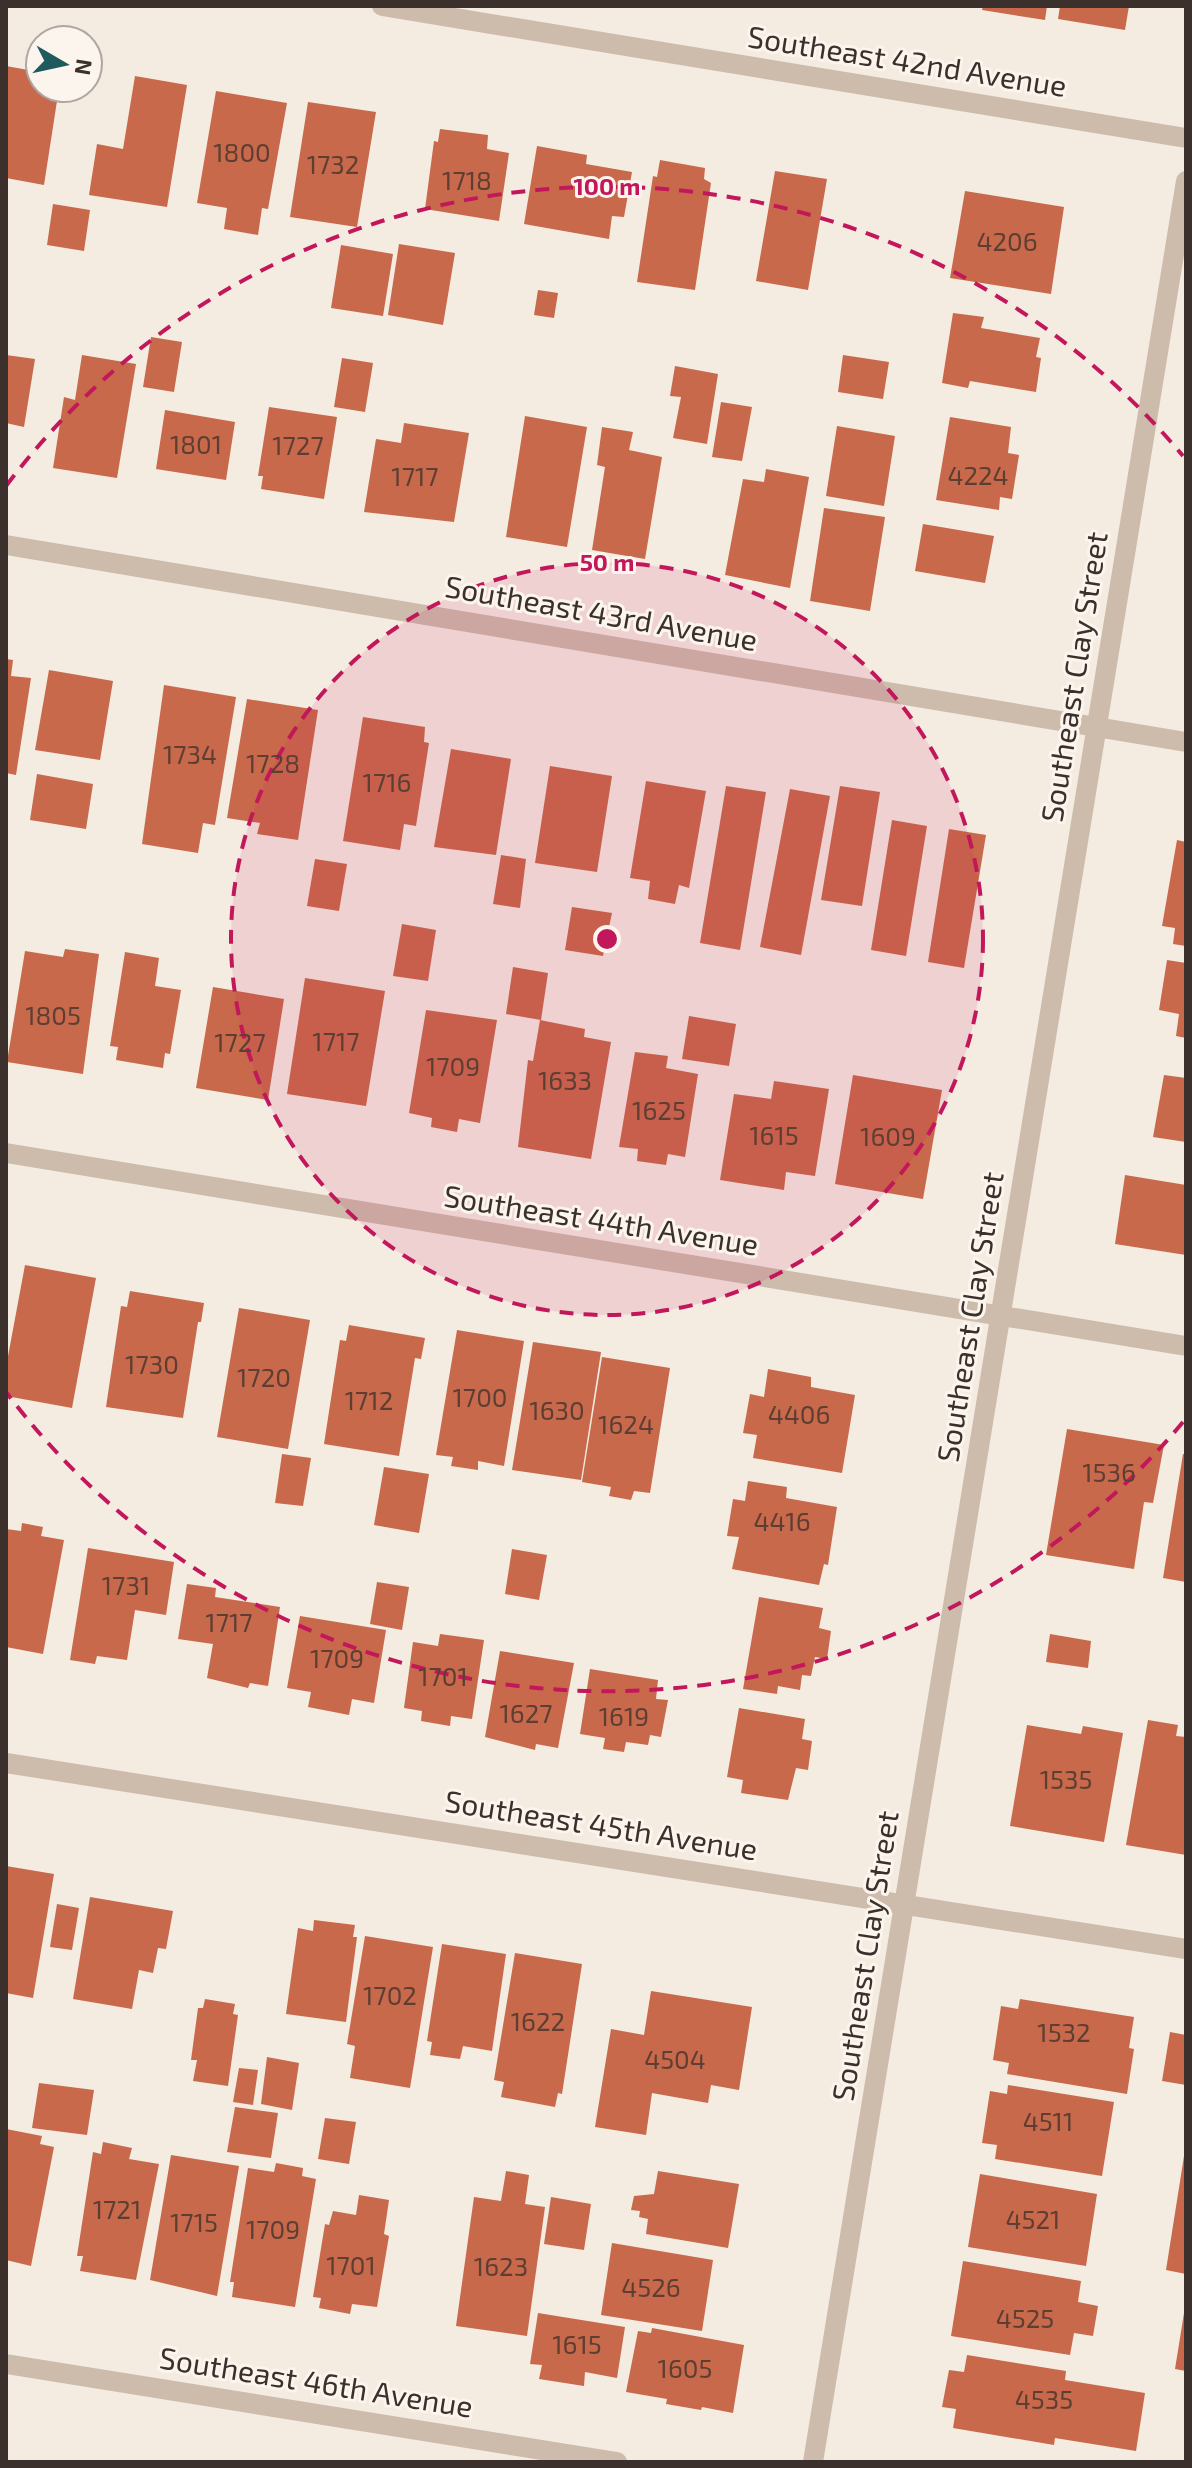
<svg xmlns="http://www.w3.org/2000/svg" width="1192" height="2468" font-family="'Exo 2',sans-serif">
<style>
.building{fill:#c8694b}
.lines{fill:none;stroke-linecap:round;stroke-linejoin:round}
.minor{stroke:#cdbbac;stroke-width:20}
.ring{fill:none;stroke:#c2185b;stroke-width:4;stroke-dasharray:14 10}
.labels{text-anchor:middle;stroke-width:6;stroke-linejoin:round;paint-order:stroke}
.number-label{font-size:26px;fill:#5e3e33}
.street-label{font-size:30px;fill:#3b302b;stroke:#fbf5ee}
.centre{fill:#c2185b;stroke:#fbf5ee;stroke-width:4}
.ring-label{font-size:24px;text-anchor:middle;font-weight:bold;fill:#c2185b;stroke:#fbf5ee;stroke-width:6;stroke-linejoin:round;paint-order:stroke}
</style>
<rect width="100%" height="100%" fill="#f4ebe1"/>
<path class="building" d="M 983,6 L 1047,6 L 1045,20 L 982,10 Z
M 1060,6 L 1129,6 L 1125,30 L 1058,19 Z
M 6,66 L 40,72 L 40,88 L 59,88 L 44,185 L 6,178 Z
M 135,76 L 187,85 L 167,207 L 89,195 L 97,144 L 123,149 Z
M 216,91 L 287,103 L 268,209 L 262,208 L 258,235 L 224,229 L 227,208 L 197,203 Z
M 308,102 L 376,112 L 357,227 L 290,217 Z
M 440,129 L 488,135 L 487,149 L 509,153 L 499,221 L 425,209 L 434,141 L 438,142 Z
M 537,146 L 587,155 L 586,164 L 632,172 L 624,217 L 612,216 L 609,239 L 524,224 Z
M 660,160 L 705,168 L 704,179 L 711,183 L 695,290 L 637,282 L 653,176 L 657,177 Z
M 775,171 L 827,179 L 808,290 L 756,281 Z
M 965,191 L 1064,207 L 1051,294 L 950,278 Z
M 53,204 L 90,210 L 84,251 L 47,245 Z
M 399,244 L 455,253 L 443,325 L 388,315 Z
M 341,245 L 393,254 L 383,316 L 331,308 Z
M 538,290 L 558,293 L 554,318 L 534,315 Z
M 953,313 L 984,317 L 981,328 L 1040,338 L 1036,357 L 1041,358 L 1036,392 L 970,381 L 968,388 L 942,383 Z
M 151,337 L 182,342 L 174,392 L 143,387 Z
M 6,355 L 35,359 L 24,427 L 6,423 Z
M 82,355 L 136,364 L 117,478 L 53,468 L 64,397 L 75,400 Z
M 843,355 L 889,362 L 883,399 L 838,392 Z
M 342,358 L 373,363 L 365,412 L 334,407 Z
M 675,366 L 718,374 L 707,444 L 673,438 L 681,397 L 670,396 Z
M 721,402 L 752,407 L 742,461 L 712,457 Z
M 269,407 L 337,417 L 324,499 L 261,489 L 263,476 L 258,476 Z
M 165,410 L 235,422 L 226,480 L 156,469 Z
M 525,416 L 587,427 L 567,547 L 506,537 Z
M 950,417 L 1011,427 L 1008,453 L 1019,455 L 1012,499 L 1000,497 L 999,510 L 936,500 Z
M 404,423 L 469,433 L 454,522 L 364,512 L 376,439 L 401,443 Z
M 837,426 L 895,436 L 884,506 L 826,496 Z
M 602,427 L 633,432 L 629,450 L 662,457 L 645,559 L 592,550 L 605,467 L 597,465 Z
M 766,469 L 809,477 L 790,588 L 725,575 L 743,479 L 764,482 Z
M 824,508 L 885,517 L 870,611 L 810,601 Z
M 923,524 L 994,536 L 985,583 L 915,571 Z
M 6,659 L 13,660 L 11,676 L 31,678 L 16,775 L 6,773 Z
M 49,670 L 113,681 L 100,760 L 35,750 Z
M 164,685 L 236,697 L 215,825 L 203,823 L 198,853 L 142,844 Z
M 247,699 L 318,710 L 298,840 L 257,834 L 260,823 L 227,818 Z
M 363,717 L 425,727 L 424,742 L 429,743 L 416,826 L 404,824 L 400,850 L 343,841 Z
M 451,749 L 511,759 L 496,855 L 434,847 Z
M 550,766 L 612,776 L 597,872 L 535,863 Z
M 37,774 L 93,784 L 86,829 L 30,820 Z
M 646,781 L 706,791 L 689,888 L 679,885 L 675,904 L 648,899 L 650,881 L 630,878 Z
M 726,786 L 766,792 L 740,950 L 700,943 Z
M 840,786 L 880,792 L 862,906 L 821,900 Z
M 790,789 L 830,796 L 801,955 L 760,947 Z
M 892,820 L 927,826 L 906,956 L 871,950 Z
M 949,829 L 986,835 L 964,968 L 928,962 Z
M 1177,840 L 1186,842 L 1186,946 L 1173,944 L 1175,928 L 1162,926 Z
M 501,855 L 526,859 L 520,908 L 493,904 Z
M 315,859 L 347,864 L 339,911 L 307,906 Z
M 572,907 L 612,913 L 603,956 L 565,950 Z
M 402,924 L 436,930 L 428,981 L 393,976 Z
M 65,949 L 99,954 L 83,1074 L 7,1062 L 25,951 L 63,957 Z
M 125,952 L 159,958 L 155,986 L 181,990 L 170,1054 L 165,1053 L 163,1068 L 116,1060 L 118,1047 L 110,1046 Z
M 1167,960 L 1186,963 L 1186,1038 L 1176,1036 L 1179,1014 L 1159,1010 Z
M 513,967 L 548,973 L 541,1020 L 506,1014 Z
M 305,978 L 385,991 L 366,1106 L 287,1094 Z
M 213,987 L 284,999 L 268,1100 L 196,1088 Z
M 426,1010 L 497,1020 L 480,1123 L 459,1119 L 457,1132 L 431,1127 L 432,1118 L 409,1113 Z
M 689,1016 L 736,1024 L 729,1066 L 682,1059 Z
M 540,1020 L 585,1029 L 584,1037 L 611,1042 L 591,1159 L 518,1147 L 528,1060 L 533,1061 Z
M 635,1052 L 668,1056 L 666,1068 L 698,1074 L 685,1157 L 668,1154 L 666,1165 L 637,1161 L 638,1149 L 619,1147 Z
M 853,1075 L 942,1090 L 923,1199 L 835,1184 Z
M 1164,1075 L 1186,1078 L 1186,1142 L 1153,1137 Z
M 774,1081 L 829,1089 L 815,1176 L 786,1172 L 784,1190 L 720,1180 L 734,1094 L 771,1099 Z
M 1125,1175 L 1186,1185 L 1186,1255 L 1115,1244 Z
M 25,1265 L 96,1278 L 72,1408 L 6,1396 L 6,1367 Z
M 130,1291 L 204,1303 L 201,1322 L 198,1322 L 183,1418 L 106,1407 L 121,1306 L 127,1307 Z
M 239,1308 L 310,1320 L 288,1449 L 217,1437 Z
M 349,1325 L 425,1338 L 421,1359 L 415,1358 L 399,1456 L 324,1444 L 340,1340 L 346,1341 Z
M 457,1330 L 524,1341 L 504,1466 L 478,1461 L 478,1470 L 451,1466 L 453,1457 L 436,1455 Z
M 533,1342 L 601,1352 L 581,1480 L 512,1470 Z
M 602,1357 L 670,1368 L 650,1493 L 634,1491 L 631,1500 L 609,1496 L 611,1487 L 582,1482 Z
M 768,1369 L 811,1377 L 811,1387 L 855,1395 L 842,1473 L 753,1458 L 757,1435 L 743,1433 L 750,1394 L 764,1397 Z
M 1067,1429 L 1164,1445 L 1153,1503 L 1144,1502 L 1134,1569 L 1046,1555 Z
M 282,1454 L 311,1458 L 303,1506 L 275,1503 Z
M 1183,1454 L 1186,1454 L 1186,1582 L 1163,1578 Z
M 384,1467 L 429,1474 L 419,1533 L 374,1525 Z
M 748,1481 L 787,1487 L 786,1498 L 837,1507 L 828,1565 L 824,1564 L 819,1585 L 732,1569 L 739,1537 L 727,1536 L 733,1499 L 745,1501 Z
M 22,1523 L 43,1527 L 41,1536 L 64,1540 L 43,1654 L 6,1647 L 6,1529 L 21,1531 Z
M 88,1548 L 174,1562 L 166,1615 L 135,1610 L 127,1660 L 97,1656 L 95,1664 L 70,1660 Z
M 512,1549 L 547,1555 L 539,1600 L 505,1594 Z
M 377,1582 L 409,1587 L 402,1630 L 370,1624 Z
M 187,1584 L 216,1588 L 215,1597 L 280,1607 L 268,1686 L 250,1683 L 248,1688 L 207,1678 L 213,1644 L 178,1639 Z
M 759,1597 L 823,1608 L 819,1628 L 831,1631 L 827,1659 L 815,1657 L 811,1676 L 802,1675 L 800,1690 L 778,1686 L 777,1694 L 743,1689 Z
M 300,1616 L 386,1630 L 374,1703 L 352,1699 L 349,1715 L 308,1707 L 311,1692 L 287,1688 Z
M 440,1634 L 484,1640 L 472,1719 L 451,1716 L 450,1726 L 421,1721 L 422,1711 L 404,1708 L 413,1642 L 438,1646 Z
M 1050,1634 L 1091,1641 L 1088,1668 L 1046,1662 Z
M 500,1651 L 574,1663 L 558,1748 L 536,1744 L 535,1750 L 485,1737 Z
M 590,1669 L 658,1680 L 656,1699 L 668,1700 L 661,1737 L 650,1735 L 648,1745 L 626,1742 L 624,1752 L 603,1749 L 605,1738 L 580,1734 Z
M 739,1708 L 805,1719 L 802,1739 L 812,1741 L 808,1770 L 796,1768 L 788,1800 L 741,1793 L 743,1780 L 727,1777 Z
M 1148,1720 L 1178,1725 L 1176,1736 L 1186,1737 L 1186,1855 L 1126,1845 Z
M 1027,1725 L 1081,1734 L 1083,1726 L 1123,1733 L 1104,1842 L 1010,1826 Z
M 6,1866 L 54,1874 L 33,1998 L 6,1993 Z
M 90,1897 L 173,1911 L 166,1949 L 158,1948 L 153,1973 L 139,1970 L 132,2009 L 73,1999 Z
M 57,1904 L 79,1908 L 72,1950 L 50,1947 Z
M 314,1920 L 355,1925 L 353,1937 L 357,1937 L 346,2022 L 286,2014 L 298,1928 L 313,1931 Z
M 365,1936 L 433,1947 L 410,2088 L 350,2078 L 355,2046 L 347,2044 Z
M 442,1944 L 506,1954 L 492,2051 L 463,2046 L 460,2059 L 430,2055 L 432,2042 L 427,2041 Z
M 515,1953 L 582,1964 L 562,2094 L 558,2093 L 555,2107 L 501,2097 L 504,2082 L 494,2080 Z
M 651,1991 L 752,2007 L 739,2090 L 711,2085 L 708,2103 L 652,2093 L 646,2135 L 595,2127 L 611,2029 L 644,2035 Z
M 205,1999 L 235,2004 L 233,2014 L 238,2015 L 228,2086 L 193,2081 L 197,2060 L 191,2060 L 198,2008 L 203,2008 Z
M 1020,1999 L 1134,2017 L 1129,2048 L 1134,2049 L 1127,2094 L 1007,2074 L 1009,2063 L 993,2060 L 1001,2006 L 1018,2009 Z
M 1170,2032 L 1186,2035 L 1186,2085 L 1162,2081 Z
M 267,2057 L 299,2063 L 292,2110 L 261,2104 Z
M 239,2068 L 258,2070 L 253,2105 L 233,2102 Z
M 39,2083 L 94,2090 L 87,2135 L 32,2128 Z
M 1008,2085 L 1114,2102 L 1102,2176 L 995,2159 L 997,2145 L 982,2143 L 990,2091 L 1007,2094 Z
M 235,2107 L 278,2113 L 271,2158 L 227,2152 Z
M 325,2118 L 356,2122 L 349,2164 L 318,2159 Z
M 6,2129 L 42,2136 L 40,2144 L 54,2147 L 31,2266 L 6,2260 Z
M 103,2142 L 132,2148 L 129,2159 L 159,2164 L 136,2280 L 80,2271 L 83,2256 L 77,2256 L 93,2152 L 101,2154 Z
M 171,2155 L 239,2166 L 217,2296 L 150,2280 Z
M 1184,2156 L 1186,2156 L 1186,2274 L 1166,2270 Z
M 276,2163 L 303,2168 L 302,2176 L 316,2179 L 295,2307 L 232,2297 L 234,2282 L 230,2282 L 248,2168 L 274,2172 Z
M 506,2171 L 529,2175 L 525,2204 L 545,2207 L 527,2336 L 456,2326 L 474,2197 L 501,2201 Z
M 658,2171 L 739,2184 L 728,2248 L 646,2234 L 648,2219 L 639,2217 L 640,2211 L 631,2210 L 634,2196 L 654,2194 Z
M 980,2174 L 1097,2194 L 1086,2266 L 968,2247 Z
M 359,2195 L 389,2200 L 384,2234 L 389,2236 L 377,2307 L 352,2304 L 350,2314 L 319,2308 L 321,2298 L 313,2297 L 325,2224 L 329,2225 L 333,2211 L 356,2215 Z
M 551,2197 L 591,2204 L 584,2250 L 544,2244 Z
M 612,2243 L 713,2260 L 702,2331 L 601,2315 Z
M 963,2261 L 1081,2281 L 1078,2302 L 1098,2306 L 1093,2336 L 1074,2333 L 1070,2355 L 951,2336 Z
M 538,2313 L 625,2327 L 617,2378 L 585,2372 L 584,2386 L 539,2379 L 542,2365 L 530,2364 Z
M 1184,2313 L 1186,2313 L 1186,2371 L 1175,2369 Z
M 652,2328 L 744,2345 L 733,2413 L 702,2407 L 701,2410 L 666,2404 L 667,2399 L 626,2392 L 638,2331 L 651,2333 Z
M 967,2355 L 1066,2371 L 1065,2380 L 1145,2393 L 1136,2451 L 1055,2438 L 1054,2445 L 953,2428 L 956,2409 L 942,2407 L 949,2370 L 964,2372 Z"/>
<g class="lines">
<path class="minor" d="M 382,6 L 1186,138
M 6,545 L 1186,742
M 6,1153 L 1186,1346
M 6,1763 L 1186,1949
M 6,2364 L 617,2462
M 813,2462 L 1186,181"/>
</g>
<circle cx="607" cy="939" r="376" fill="#c2185b" fill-opacity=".12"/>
<g class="ring">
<circle cx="607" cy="939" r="376"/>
<path d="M1183 1422A752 752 0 0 1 6 1392M6 486A752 752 0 0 1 1183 456"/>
</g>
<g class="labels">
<g class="number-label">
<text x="242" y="162">1800</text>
<text x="333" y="174">1732</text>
<text x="467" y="190">1718</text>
<text x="1007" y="251">4206</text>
<text x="196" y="454">1801</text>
<text x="298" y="455">1727</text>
<text x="978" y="485">4224</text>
<text x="415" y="486">1717</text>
<text x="190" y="764">1734</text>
<text x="273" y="773">1728</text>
<text x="387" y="792">1716</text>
<text x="53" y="1025">1805</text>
<text x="336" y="1051">1717</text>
<text x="240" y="1052">1727</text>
<text x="453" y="1076">1709</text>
<text x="565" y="1090">1633</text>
<text x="659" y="1120">1625</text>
<text x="774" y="1145">1615</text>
<text x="888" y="1146">1609</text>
<text x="152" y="1374">1730</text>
<text x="264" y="1387">1720</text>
<text x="480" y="1407">1700</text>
<text x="369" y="1410">1712</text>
<text x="557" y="1420">1630</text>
<text x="799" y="1424">4406</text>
<text x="626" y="1434">1624</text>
<text x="1109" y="1482">1536</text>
<text x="782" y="1531">4416</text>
<text x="126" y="1595">1731</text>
<text x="229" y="1632">1717</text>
<text x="337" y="1668">1709</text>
<text x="443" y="1686">1701</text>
<text x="526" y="1723">1627</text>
<text x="624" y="1726">1619</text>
<text x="1066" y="1789">1535</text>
<text x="390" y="2005">1702</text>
<text x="538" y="2031">1622</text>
<text x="1064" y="2042">1532</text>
<text x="675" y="2069">4504</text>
<text x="1048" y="2131">4511</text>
<text x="117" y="2219">1721</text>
<text x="1033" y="2229">4521</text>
<text x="194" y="2232">1715</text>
<text x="273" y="2239">1709</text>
<text x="351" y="2275">1701</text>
<text x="501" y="2276">1623</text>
<text x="651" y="2297">4526</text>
<text x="1025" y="2328">4525</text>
<text x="577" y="2354">1615</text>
<text x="685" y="2378">1605</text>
<text x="1044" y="2409">4535</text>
</g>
<g class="street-label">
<text transform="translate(907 62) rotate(9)" y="10">Southeast 42nd Avenue</text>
<text transform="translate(601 614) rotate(10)" y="10">Southeast 43rd Avenue</text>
<text transform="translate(1075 677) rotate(-81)" y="10">Southeast Clay Street</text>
<text transform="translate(601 1221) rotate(9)" y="10">Southeast 44th Avenue</text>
<text transform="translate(971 1317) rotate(-81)" y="10">Southeast Clay Street</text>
<text transform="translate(601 1826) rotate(9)" y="10">Southeast 45th Avenue</text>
<text transform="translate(866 1956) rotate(-81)" y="10">Southeast Clay Street</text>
<text transform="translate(316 2383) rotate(9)" y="10">Southeast 46th Avenue</text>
</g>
</g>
<circle cx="607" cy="939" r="12" class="centre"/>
<g class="ring-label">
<text x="607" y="195">100 m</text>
<text x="607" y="571">50 m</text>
</g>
<rect width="1192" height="2468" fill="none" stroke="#3b302b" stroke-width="16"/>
<g transform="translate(64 64) rotate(99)"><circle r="38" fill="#fbf5ee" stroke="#aea6a0" stroke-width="2"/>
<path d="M0-6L14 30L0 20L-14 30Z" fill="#1f5a5e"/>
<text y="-12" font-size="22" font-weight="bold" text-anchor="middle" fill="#3b302b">N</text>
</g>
</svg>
